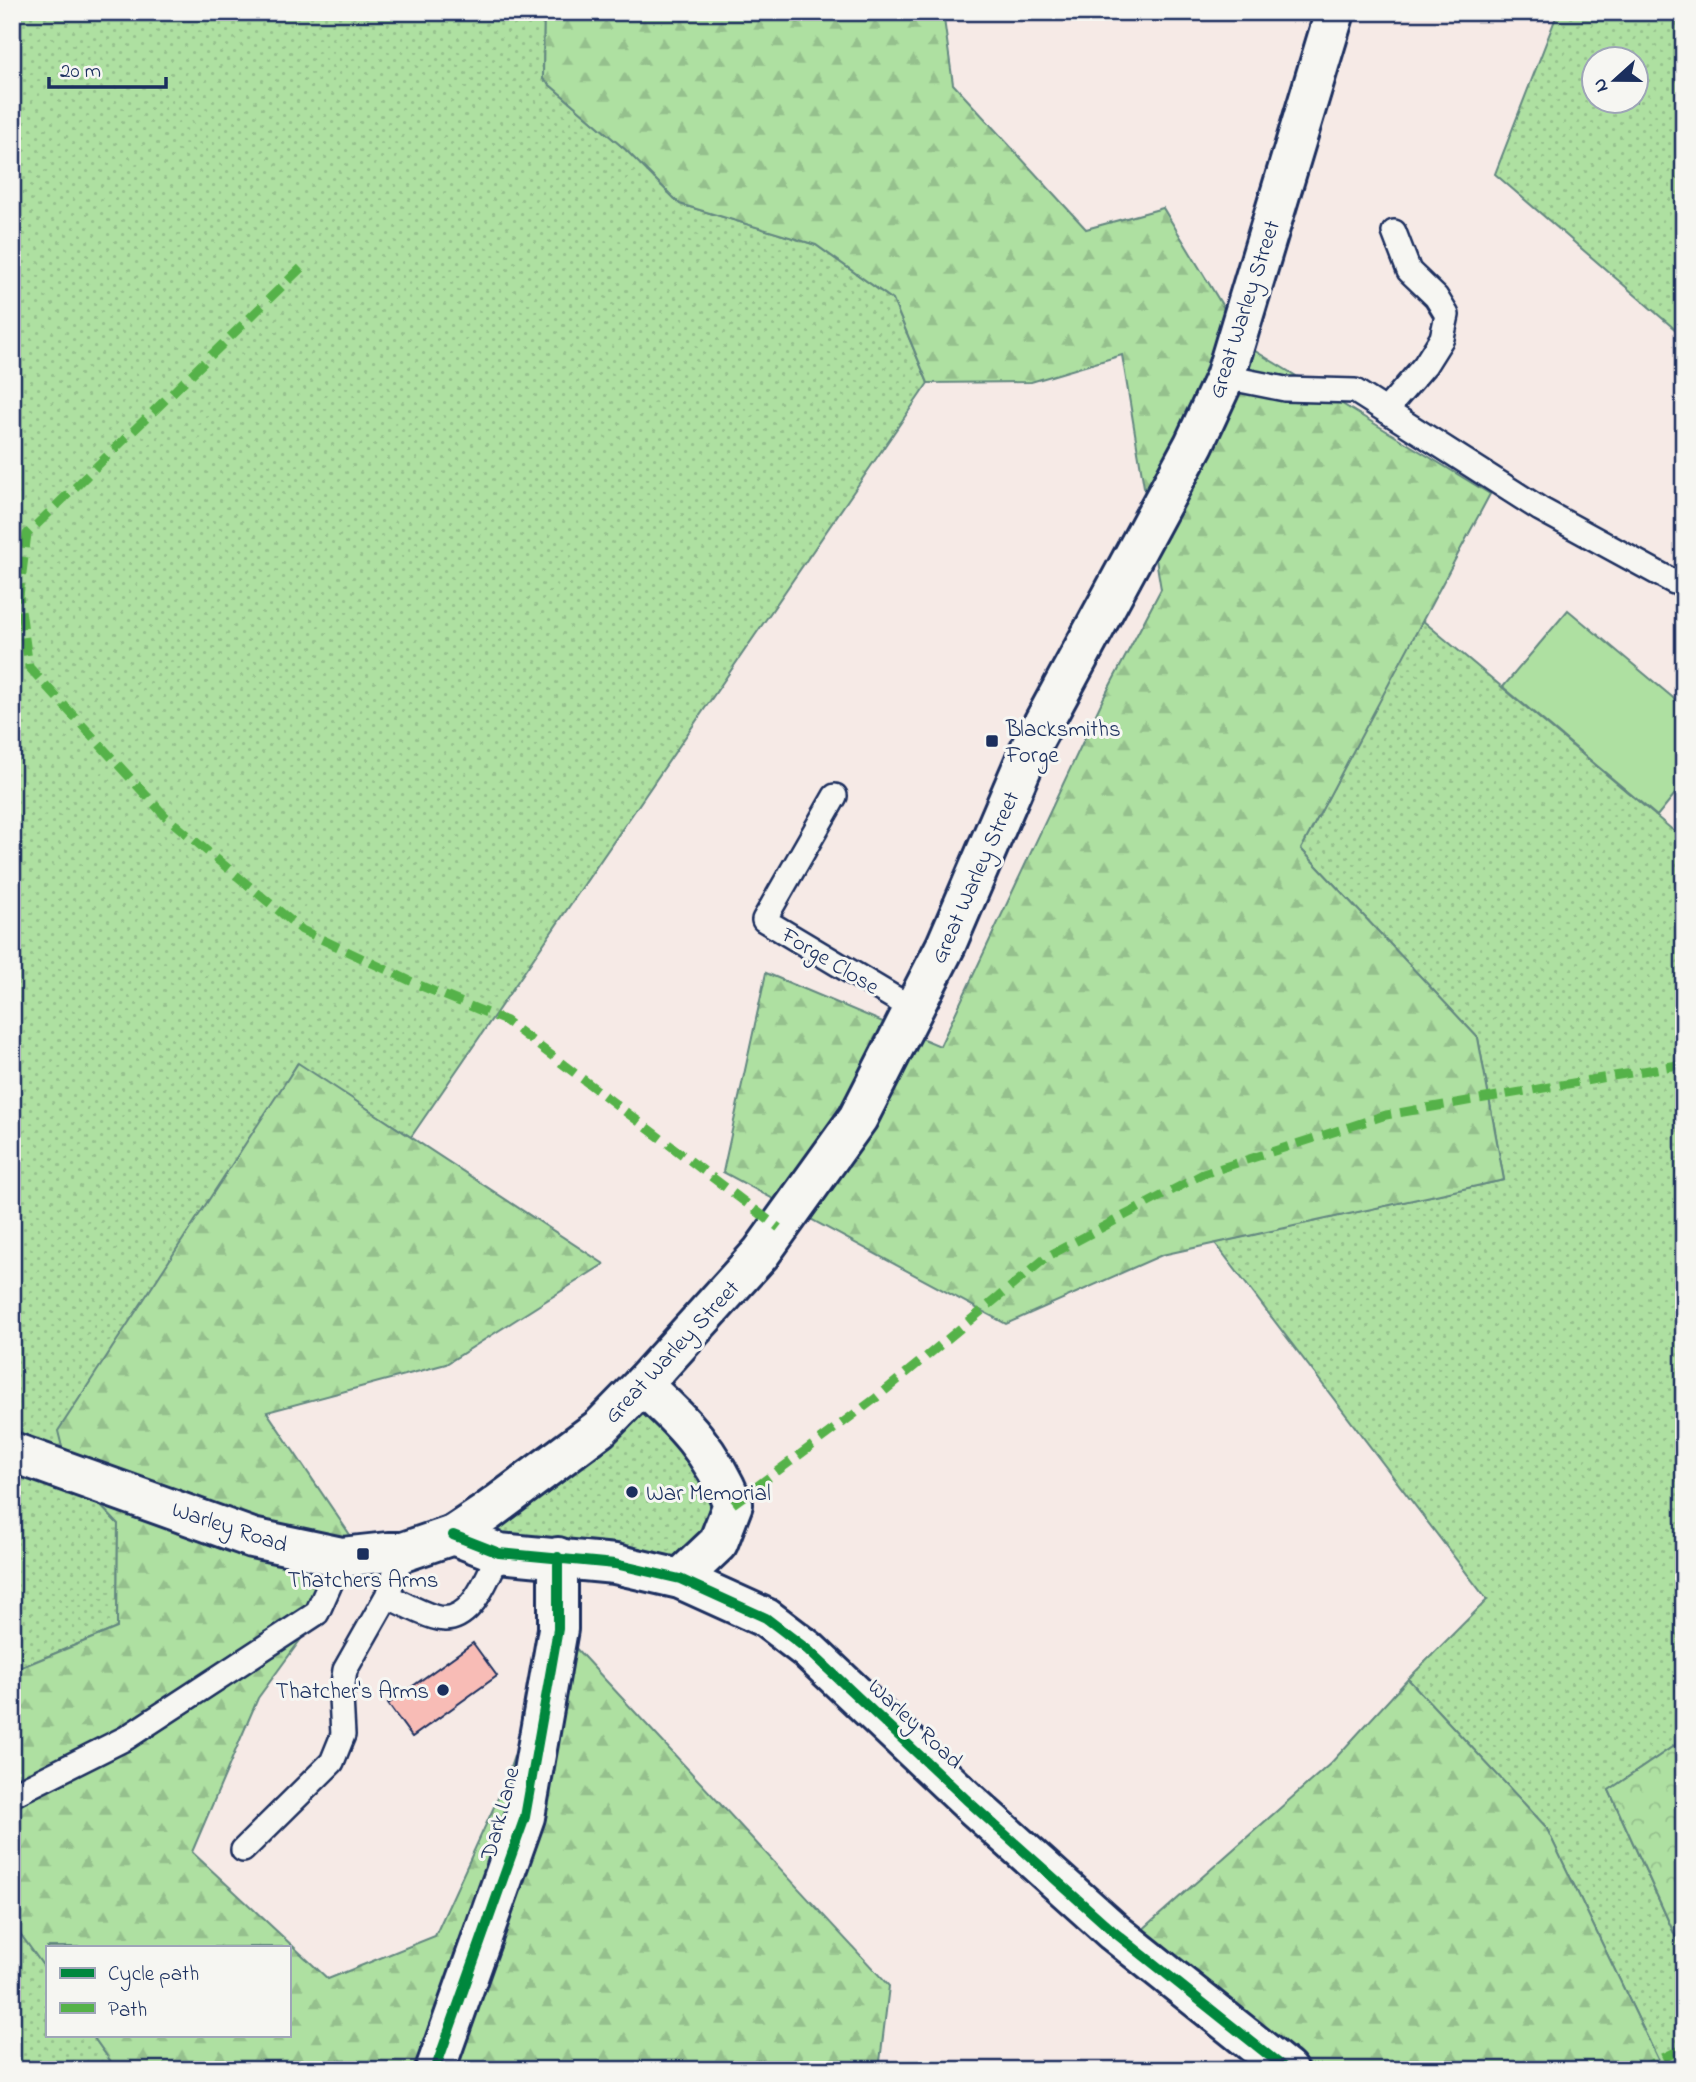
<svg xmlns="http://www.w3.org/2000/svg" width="1696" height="2082" font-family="'Indie Flower',sans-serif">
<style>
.grass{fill:url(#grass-dots);stroke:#648880;stroke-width:2;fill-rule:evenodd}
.forest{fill:url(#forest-firs);stroke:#648880;stroke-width:2}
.park{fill:url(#park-crowns);stroke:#648880;stroke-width:2}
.pitch{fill:#aee0a1;stroke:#648880;stroke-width:2}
.building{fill:#f8bcb6;stroke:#1b2f5e;stroke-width:2}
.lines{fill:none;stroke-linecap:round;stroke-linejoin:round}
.service-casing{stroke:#1b2f5e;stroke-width:28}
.minor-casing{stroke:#1b2f5e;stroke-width:44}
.tertiary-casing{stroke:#1b2f5e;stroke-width:44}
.secondary-casing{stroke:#1b2f5e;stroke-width:44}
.service{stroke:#f6f6f2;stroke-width:23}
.minor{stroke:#f6f6f2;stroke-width:38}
.tertiary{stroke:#f6f6f2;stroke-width:38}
.secondary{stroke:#f6f6f2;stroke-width:38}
.quiet{stroke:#55b248;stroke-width:9;stroke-dasharray:18 9;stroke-linecap:butt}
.cycleway-casing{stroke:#f6f6f2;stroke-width:15}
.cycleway{stroke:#00873e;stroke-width:10}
.poi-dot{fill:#1b2f5e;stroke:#f6f6f2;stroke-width:2.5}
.labels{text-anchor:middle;stroke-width:6;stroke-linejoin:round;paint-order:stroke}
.street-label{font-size:23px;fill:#1b2f5e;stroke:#f6f6f2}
.poi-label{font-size:23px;fill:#1b2f5e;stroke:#f6f6f2;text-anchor:start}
</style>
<defs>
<pattern id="grass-dots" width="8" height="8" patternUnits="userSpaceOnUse" patternTransform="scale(1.75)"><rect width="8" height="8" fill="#aee0a1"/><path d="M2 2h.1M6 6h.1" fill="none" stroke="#95c08d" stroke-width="1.8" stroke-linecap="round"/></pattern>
<pattern id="forest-firs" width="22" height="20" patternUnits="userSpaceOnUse" patternTransform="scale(1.75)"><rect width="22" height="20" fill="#aee0a1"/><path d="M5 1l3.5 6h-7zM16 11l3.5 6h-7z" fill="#95c08d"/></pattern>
<pattern id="park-crowns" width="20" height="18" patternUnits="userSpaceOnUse" patternTransform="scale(1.75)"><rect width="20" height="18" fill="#aee0a1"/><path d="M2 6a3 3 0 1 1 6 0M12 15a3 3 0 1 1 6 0" fill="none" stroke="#95c08d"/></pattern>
</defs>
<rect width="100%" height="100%" fill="#f6eae6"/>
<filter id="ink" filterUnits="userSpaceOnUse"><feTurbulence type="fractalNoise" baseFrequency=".0143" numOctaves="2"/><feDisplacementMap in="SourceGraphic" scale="14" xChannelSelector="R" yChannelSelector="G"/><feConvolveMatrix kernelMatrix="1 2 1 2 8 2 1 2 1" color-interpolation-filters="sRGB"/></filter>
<g filter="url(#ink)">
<path class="grass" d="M 12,12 L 544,12 L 543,79 L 626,150 L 680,204 L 816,245 L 893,300 L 928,383 L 411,1137 L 297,1064 L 68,1471 L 118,1524 L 117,1628 L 12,1671 Z
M 1558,12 L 1684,12 L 1684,337 L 1495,174 ZM 1594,60 L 1636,60 L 1636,102 L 1594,102 Z
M 1422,620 L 1675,832 L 1684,824 L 1684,1739 L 1609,1790 L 1684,1955 L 1684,2070 L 1663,2070 L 1546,1827 L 1408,1679 L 1487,1600 L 1215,1243 L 1504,1180 L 1478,1038 L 1301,849 Z
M 642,1385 L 733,1504 L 680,1579 L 453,1535 Z
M 12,1922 L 47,1971 L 47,2035 L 92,2035 L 117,2070 L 12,2070 Z"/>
<path class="forest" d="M 544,12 L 943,12 L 953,84 L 1086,229 L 1163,208 L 1247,346 L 1490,494 L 1301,849 L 1478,1038 L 1504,1180 L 1162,1255 L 1006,1324 L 723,1172 L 766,973 L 940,1046 L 1103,699 L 1161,589 L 1122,355 L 1031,382 L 928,383 L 893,300 L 816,245 L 680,204 L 626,150 L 543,79 Z
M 298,1063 L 604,1264 L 446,1364 L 267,1412 L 363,1554 L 258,1698 L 192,1852 L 328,1979 L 435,1936 L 504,1785 L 558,1629 L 889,1986 L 879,2070 L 117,2070 L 92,2035 L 289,2035 L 289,1947 L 47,1947 L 47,1971 L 12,1922 L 12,1671 L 117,1628 L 118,1524 L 68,1471 L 58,1431 Z
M 1408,1679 L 1546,1827 L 1663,2070 L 1317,2070 L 1140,1932 L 1331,1763 Z"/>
<path class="park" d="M 1684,1739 L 1684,1955 L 1609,1790 Z"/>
<path class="pitch" d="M 1568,610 L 1684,707 L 1684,783 L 1657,816 L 1503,687 Z"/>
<path class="building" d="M 473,1643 L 497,1676 L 412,1737 L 388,1704 Z"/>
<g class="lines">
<defs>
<path id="service" d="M 1225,377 L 1285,389 L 1355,391 L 1540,509 L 1674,582
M 1386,410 L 1425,365 L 1442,338 L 1447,315 L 1436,297 L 1409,271 L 1394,232
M 835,796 L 764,920 L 913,1009
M 387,1596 C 402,1603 418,1612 434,1617 C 470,1629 487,1578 499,1553
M 12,1795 L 126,1738 L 317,1613 L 342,1557
M 243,1850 L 332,1762 L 343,1735 L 341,1697 L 345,1670 L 387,1596 L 403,1552"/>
<path id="minor" d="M 435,2070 L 525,1817 L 558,1629 L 558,1557"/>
<path id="tertiary" d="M 642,1385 C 684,1422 712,1452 733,1504 L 718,1543 L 680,1579
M 453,1535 L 499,1553 L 615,1564 L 680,1579 L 766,1618 L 808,1650 L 969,1802 L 1114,1932 L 1287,2070"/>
<path id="secondary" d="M 12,1452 L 252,1538 L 342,1557 L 388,1552 L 403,1552 L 453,1535 L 486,1513 L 600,1428 L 642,1385 L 761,1253 L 858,1118 L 946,945 L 1033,742 L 1194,444 L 1225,377 L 1335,12"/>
</defs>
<use href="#service" class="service-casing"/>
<use href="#minor" class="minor-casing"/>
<use href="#tertiary" class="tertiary-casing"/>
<use href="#secondary" class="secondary-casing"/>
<use href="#service" class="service"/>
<use href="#minor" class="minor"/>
<use href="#tertiary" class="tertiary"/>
<use href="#secondary" class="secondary"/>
<path class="quiet" d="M 301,268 L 27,534 L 19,596 L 29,667 L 165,816 L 302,930 L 419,985 L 506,1021 L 779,1228
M 733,1504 L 876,1398 L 1048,1256 L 1203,1174 L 1386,1115 L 1684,1064
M 1638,2070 L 1684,2048"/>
<defs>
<path id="cycleway" d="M 453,1535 L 499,1553 L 615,1564 L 680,1579 L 766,1618 L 808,1650 L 969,1802 L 1114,1932 L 1287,2070
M 435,2070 L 525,1817 L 558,1629 L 558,1557"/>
</defs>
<use href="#cycleway" class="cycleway-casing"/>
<use href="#cycleway" class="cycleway"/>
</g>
</g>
<g class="poi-dot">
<rect x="985" y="734" width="14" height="14" rx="3.5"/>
<circle cx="632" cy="1492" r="7"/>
<rect x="356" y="1547" width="14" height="14" rx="3.5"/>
<circle cx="443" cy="1690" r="7"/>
</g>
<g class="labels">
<g class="street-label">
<text transform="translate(1243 309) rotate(-72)" y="8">Great Warley Street</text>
<text transform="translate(974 877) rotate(-66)" y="8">Great Warley Street</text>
<text transform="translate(831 960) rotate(31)" y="8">Forge Close</text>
<text transform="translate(671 1351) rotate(-47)" y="8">Great Warley Street</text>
<text transform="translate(230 1526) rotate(18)" y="8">Warley Road</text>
<text transform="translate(916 1723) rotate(43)" y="8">Warley Road</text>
<text transform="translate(499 1813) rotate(-75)" y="8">Dark Lane</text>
</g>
<g class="poi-label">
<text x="1006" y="736">Blacksmiths<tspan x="1006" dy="26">Forge</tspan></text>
<text x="646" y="1500">War Memorial</text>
<text x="363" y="1587" text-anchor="middle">Thatchers Arms</text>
<text x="429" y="1698" text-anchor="end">Thatcher's Arms</text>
</g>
</g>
<rect width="1696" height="2082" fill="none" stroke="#f6f6f2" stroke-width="42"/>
<rect x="21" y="21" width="1654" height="2040" fill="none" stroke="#1b2f5e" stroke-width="2.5" filter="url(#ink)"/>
<rect x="46" y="1946" width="245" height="91" fill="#f6f6f2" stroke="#9ea6b7" stroke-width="2"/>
<rect x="60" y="1968" width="35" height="10" fill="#00873e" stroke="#9ea6b7" stroke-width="2"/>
<text x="108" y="1980" font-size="21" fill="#1b2f5e">Cycle path</text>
<rect x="60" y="2003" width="35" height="10" fill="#55b248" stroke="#9ea6b7" stroke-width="2"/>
<text x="108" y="2016" font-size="21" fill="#1b2f5e">Path</text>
<g transform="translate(1615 80) rotate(249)"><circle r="33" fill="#f6f6f2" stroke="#9ea6b7" stroke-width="2"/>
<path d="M0-5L12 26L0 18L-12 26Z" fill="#1b2f5e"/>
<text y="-10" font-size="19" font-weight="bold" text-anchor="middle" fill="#1b2f5e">N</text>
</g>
<path d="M49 77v10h117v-10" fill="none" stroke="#1b2f5e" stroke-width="3.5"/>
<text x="60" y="77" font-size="21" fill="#1b2f5e" stroke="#f6f6f2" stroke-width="5" paint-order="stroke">20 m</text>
</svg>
